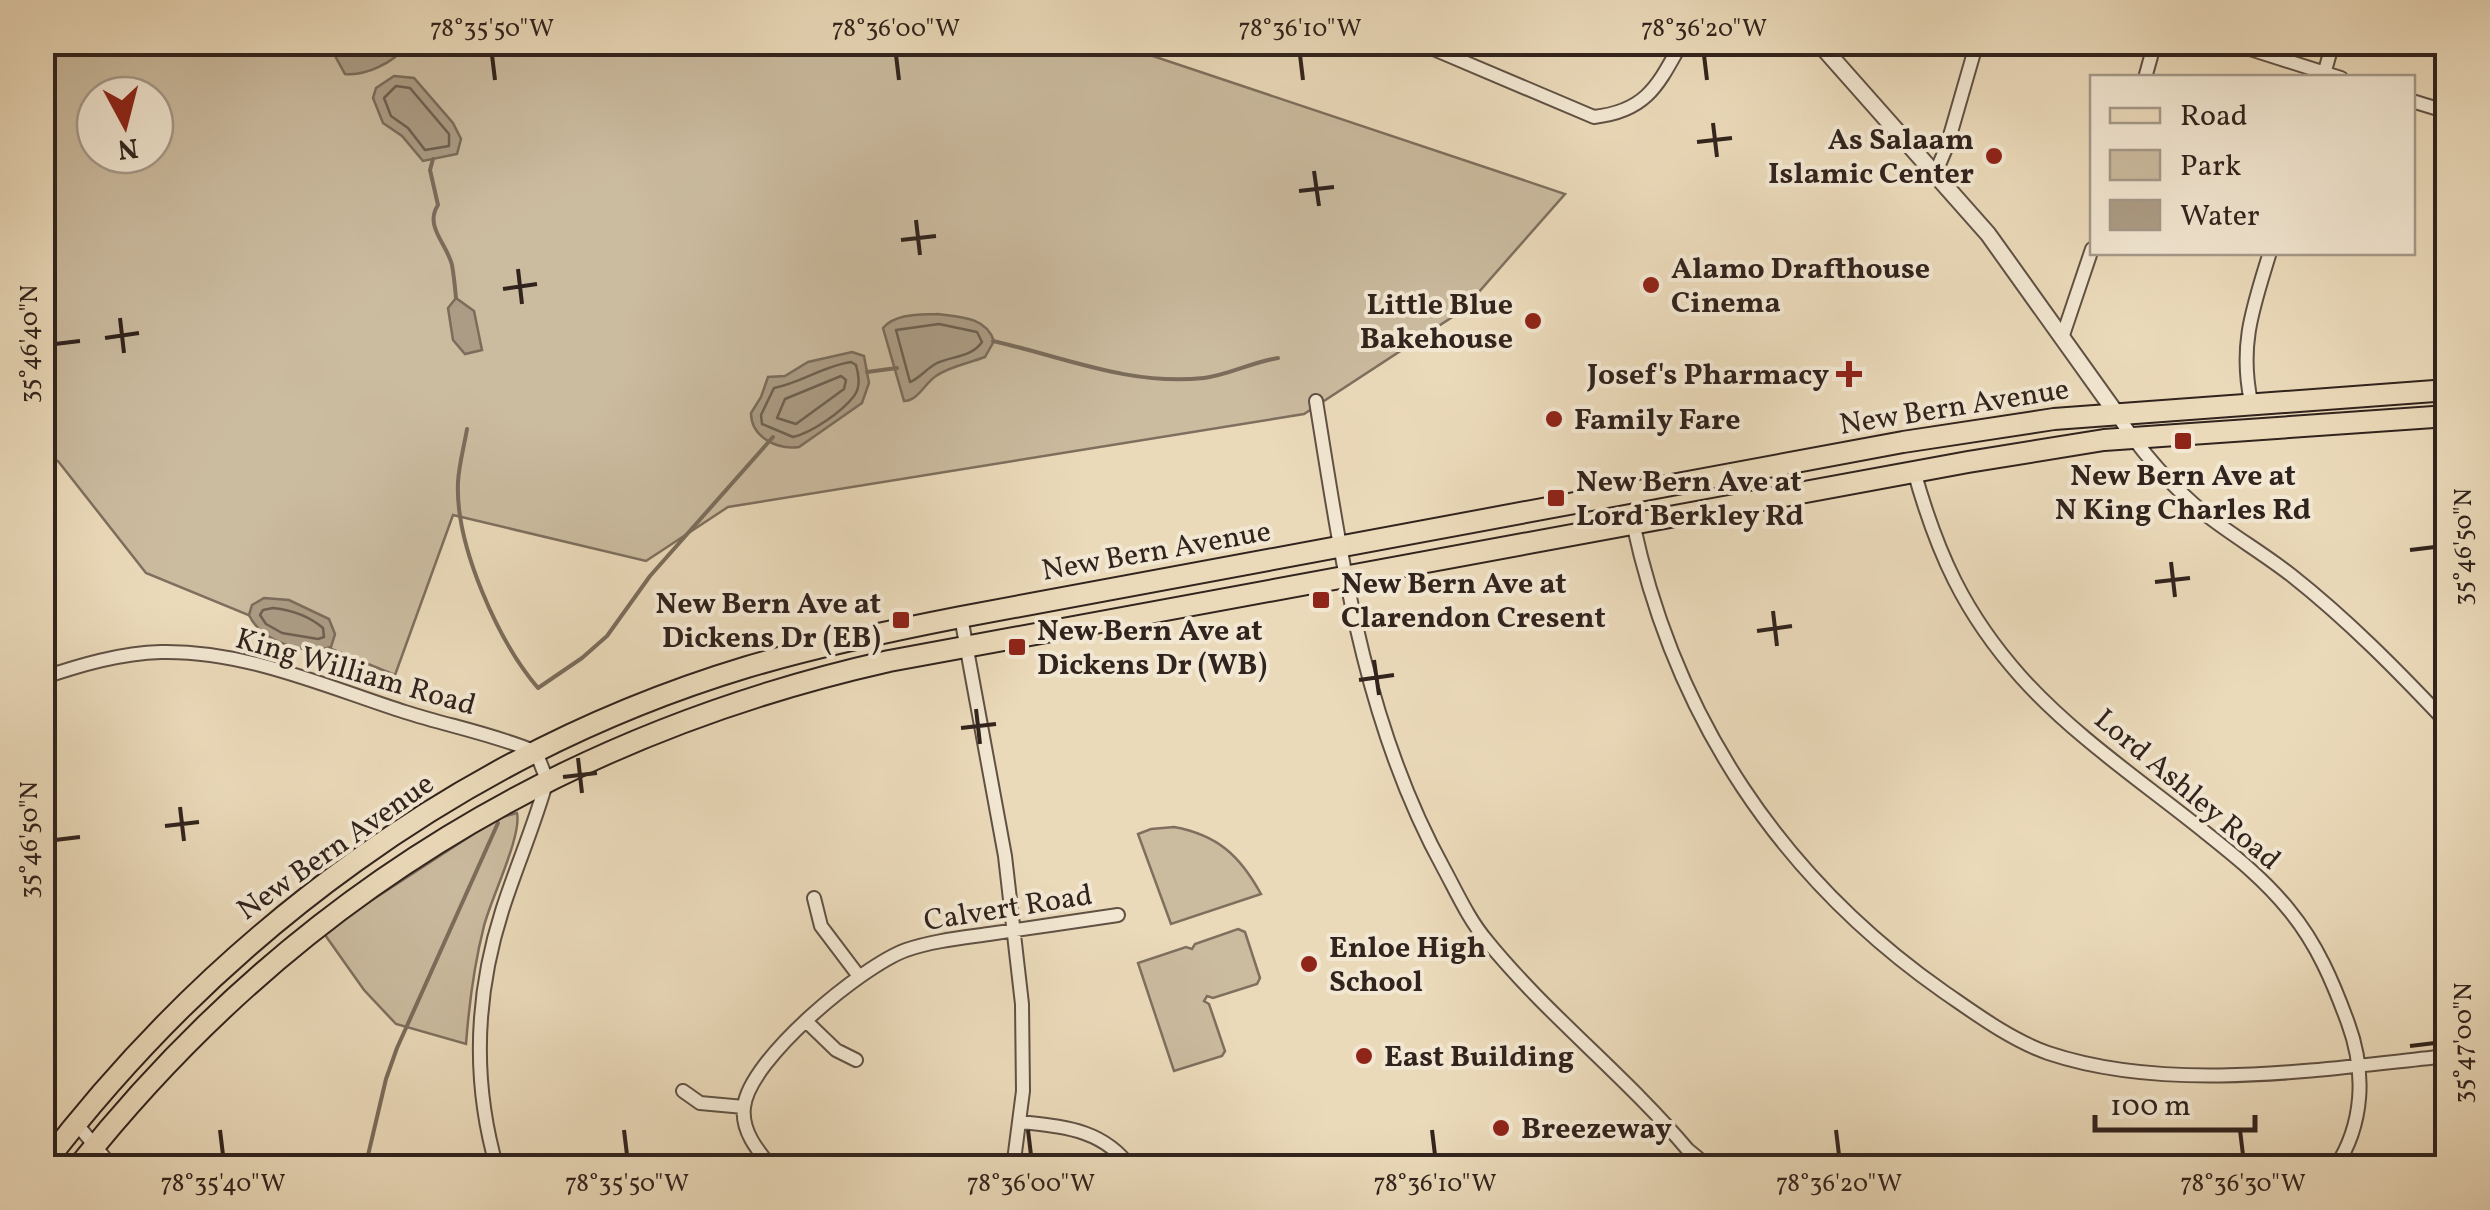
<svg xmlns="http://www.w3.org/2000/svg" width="2490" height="1210" font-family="Vollkorn,serif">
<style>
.green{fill:#cbbb9f;stroke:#7e6f5e;stroke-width:2.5;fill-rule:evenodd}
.water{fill:#ac9c85;stroke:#7b6c5b;stroke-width:2.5}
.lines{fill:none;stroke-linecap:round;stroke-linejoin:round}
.shore{stroke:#6e6051;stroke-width:2.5}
.stream{stroke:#7b6c5b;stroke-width:4}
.minor-casing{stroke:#605144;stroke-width:16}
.tertiary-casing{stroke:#605144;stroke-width:19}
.primary-casing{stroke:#31231d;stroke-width:24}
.minor{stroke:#f2e7d2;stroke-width:12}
.tertiary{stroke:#f2e7d2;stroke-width:15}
.primary{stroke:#ebdaba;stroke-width:20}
.ticks{fill:none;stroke:#31231d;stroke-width:4}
.poi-dot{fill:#8f2418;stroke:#f2e7d2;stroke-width:4}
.labels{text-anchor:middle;stroke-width:8;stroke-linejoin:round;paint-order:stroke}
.poi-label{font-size:30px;font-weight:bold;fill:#31231d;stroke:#f2e7d2;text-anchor:start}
.street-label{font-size:30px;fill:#31231d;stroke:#f2e7d2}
.neatline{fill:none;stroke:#31231d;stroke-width:4}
.ticks-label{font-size:25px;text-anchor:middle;fill:#31231d}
</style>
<rect width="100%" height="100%" fill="#ebdaba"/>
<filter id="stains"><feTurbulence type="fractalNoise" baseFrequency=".002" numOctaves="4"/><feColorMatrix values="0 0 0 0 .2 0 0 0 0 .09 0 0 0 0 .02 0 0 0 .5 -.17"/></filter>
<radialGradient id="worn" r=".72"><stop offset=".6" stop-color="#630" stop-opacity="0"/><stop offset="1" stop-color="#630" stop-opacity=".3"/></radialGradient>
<path class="green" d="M 42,43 L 1114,43 L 1565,194 L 1463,310 L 1304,414 L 728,507 L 646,561 L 453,515 L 395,675 L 146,573 L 58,461 L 43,457 ZM 95,95 L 155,95 L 155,155 L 95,155 Z
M 517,813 C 522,836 491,898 484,926 C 474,965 469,1005 466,1044 L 396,1024 L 364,990 L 323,932 L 498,818 Z
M 1174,827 C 1218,835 1240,856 1261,894 L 1171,924 L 1138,834 L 1151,829 Z
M 1238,929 L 1245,932 L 1260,978 L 1257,984 L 1213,998 L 1207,996 L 1204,1001 L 1209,1004 L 1225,1051 L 1222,1056 L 1174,1071 L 1138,963 L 1186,947 L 1192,949 L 1195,944 Z"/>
<path class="water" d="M 328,43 L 403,42 L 405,46 C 394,63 365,76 345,74 Z
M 394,76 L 414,78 L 453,123 L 461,139 L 457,154 L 423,161 L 402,136 L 383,123 L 373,98 L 376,88 Z
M 456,298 L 474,311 L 482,350 L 465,354 L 453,340 L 448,308 Z
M 938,314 C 961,317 986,317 994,341 L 985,357 C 970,363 950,366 936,376 C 924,384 919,400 904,401 L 883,328 C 896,313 920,315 938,314 Z
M 852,352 L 864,356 L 869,383 L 862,403 L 799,447 C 777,450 751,437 751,413 L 761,397 L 768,377 L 785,376 L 808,362 Z
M 264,598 L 289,600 L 329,619 L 335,634 L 331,647 C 304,656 261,641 249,615 L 252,605 Z"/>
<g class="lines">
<path class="shore" d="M 396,86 L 410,88 L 449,134 L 449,146 L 425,150 L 408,128 L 391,116 L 384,98 Z
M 939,324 L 977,332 L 982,342 C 972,357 953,356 937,363 C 927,368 920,378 910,382 L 896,330 Z
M 851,362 L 856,365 C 859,375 861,387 854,396 C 842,412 811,433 793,437 L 762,424 L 761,415 L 774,388 C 801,383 823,366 851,362 Z
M 841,376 L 846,380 L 844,389 L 796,424 L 777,418 L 785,399 Z
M 273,608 C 291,610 309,616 323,628 L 324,637 L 318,639 L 282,633 L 266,624 L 260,615 L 263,610 Z"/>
<path class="stream" d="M 433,159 L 430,170 L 438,205 C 424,226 447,244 452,265 C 454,276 455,287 456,298
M 993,341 C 1064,357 1129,386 1204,378 C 1229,375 1252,362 1278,358
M 867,372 L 897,368
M 467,429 C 464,447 459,464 458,482 C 455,545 498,641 538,688 L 582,658 L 607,636 L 650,576 L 773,437
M 365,1168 L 386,1079 L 397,1048 L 498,823"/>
<defs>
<path id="minor" d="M 1417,42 L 1594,117 C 1647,111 1658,85 1682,42
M 2228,42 L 2341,78
M 2145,78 L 2155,42
M 2323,78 L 2333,42
M 2412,101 L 2448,112
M 1935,174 L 1947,146 L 1977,42
M 2062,338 L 2092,249
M 1316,401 C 1342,562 1364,724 1444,869 C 1457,893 1469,920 1487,941 C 1548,1016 1626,1076 1688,1150 L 1710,1168
M 2251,402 C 2239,344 2253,308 2270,252
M 2116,413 C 2141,452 2173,488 2209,517 C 2235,537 2264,554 2291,575 C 2348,620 2398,671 2448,724
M 1914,471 C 1937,553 1964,613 2021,677 C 2074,736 2144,783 2206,833 C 2236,857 2265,880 2289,910 C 2317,944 2333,982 2348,1023 C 2366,1072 2364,1124 2335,1168
M 1633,523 C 1675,718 1780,877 1944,992 C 1976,1014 2011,1040 2048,1053 C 2170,1094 2322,1069 2448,1056
M 961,617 L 1005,856 L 1022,1004 L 1023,1091 L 1013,1168
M 42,678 C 80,665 121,653 161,652 C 245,650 327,687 405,712 C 449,726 493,734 536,752 L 547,780 C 535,824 516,867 502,911 C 475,996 472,1082 497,1168
M 814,898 L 821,926 L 858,975
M 807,1022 L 836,1050 L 856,1060
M 683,1091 L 700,1103 L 744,1107
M 1021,1122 C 1064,1127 1103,1129 1131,1168
M 76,1123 L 113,1168
M 772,1168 C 758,1151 741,1131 744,1107 C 749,1059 862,966 906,950 C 932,941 961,938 989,934 C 1032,928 1075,921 1118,915"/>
<path id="tertiary" d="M 1818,42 L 1988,234 L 2116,413"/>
<path id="primary" d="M 42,1167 C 220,933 465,752 747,667 C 818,646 889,631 961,617 L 1903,442 L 2054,419 L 2448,390
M 77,1168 C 287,903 560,735 889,661 L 1968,462 L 2104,440 L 2448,416"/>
</defs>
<use href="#minor" class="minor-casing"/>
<use href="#tertiary" class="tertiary-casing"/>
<use href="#primary" class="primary-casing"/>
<use href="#minor" class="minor"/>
<use href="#tertiary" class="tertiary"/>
<use href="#primary" class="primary"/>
</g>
<path class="ticks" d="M 492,55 L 495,80M 896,55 L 899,80M 1300,55 L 1303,80M 1704,55 L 1707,80M 1713,123 L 1717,157M 1697,142 L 1732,138M 1314,171 L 1319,206M 1299,191 L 1334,187M 916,220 L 920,255M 901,240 L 936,236M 518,269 L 522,304M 503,289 L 537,284M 120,318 L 124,353M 105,338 L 139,333M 55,344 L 80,341M 2410,550 L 2435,547M 2171,562 L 2175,597M 2155,582 L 2190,578M 1773,611 L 1777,646M 1757,631 L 1792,626M 1374,660 L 1379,695M 1359,680 L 1394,675M 976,709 L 980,744M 961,728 L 996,724M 578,758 L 582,793M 563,777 L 597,773M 180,807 L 184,841M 165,826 L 199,822M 55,840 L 80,837M 2410,1046 L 2435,1043M 220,1130 L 223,1155M 624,1130 L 627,1155M 1028,1130 L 1031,1155M 1432,1130 L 1435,1155M 1836,1130 L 1839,1155M 2240,1130 L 2243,1155"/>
<g class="poi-dot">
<circle cx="1994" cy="156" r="10"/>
<circle cx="1651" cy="285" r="10"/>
<circle cx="1533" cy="321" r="10"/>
<path d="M1844 359h10v10h10v10h-10v10h-10v-10h-10v-10h10z"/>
<circle cx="1554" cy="419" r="10"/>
<rect x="2173" y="431" width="20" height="20" rx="5"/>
<rect x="1546" y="488" width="20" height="20" rx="5"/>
<rect x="1311" y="590" width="20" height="20" rx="5"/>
<rect x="891" y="610" width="20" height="20" rx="5"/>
<rect x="1007" y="637" width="20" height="20" rx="5"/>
<circle cx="1309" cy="964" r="10"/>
<circle cx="1364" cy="1056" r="10"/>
<circle cx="1501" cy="1128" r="10"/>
</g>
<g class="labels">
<g class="poi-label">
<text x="1974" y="149" text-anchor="end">As Salaam<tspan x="1974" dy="34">Islamic Center</tspan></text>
<text x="1671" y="278">Alamo Drafthouse<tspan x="1671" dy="34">Cinema</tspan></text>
<text x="1513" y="314" text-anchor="end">Little Blue<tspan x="1513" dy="34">Bakehouse</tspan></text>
<text x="1829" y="384" text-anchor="end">Josef's Pharmacy</text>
<text x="1574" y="429">Family Fare</text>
<text x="2183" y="485" text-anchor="middle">New Bern Ave at<tspan x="2183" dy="34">N King Charles Rd</tspan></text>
<text x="1576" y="491">New Bern Ave at<tspan x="1576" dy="34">Lord Berkley Rd</tspan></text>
<text x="1341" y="593">New Bern Ave at<tspan x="1341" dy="34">Clarendon Cresent</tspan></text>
<text x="881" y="613" text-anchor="end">New Bern Ave at<tspan x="881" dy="34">Dickens Dr (EB)</tspan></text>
<text x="1037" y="640">New Bern Ave at<tspan x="1037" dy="34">Dickens Dr (WB)</tspan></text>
<text x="1329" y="957">Enloe High<tspan x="1329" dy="34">School</tspan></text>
<text x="1384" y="1066">East Building</text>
<text x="1521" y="1138">Breezeway</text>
</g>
<g class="street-label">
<text transform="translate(1954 406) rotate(-9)" y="10">New Bern Avenue</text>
<text transform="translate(1156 550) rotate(-10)" y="10">New Bern Avenue</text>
<text transform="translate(356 671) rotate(16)" y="10">King William Road</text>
<text transform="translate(2188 789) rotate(40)" y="10">Lord Ashley Road</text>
<text transform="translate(335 846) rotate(-35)" y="10">New Bern Avenue</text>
<text transform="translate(1008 907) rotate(-9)" y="10">Calvert Road</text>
</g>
</g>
<rect width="2490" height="1210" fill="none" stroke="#ebdaba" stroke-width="110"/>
<rect x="2090" y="75" width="325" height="180" fill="#f2e7d2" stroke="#a5998a" stroke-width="2.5"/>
<rect x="2110" y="108" width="50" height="15" fill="#ebdaba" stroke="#a5998a" stroke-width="2.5"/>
<text x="2180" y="125" font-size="30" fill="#31231d">Road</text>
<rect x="2110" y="150" width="50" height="30" fill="#cbbb9f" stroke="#a5998a" stroke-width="2.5"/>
<text x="2180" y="175" font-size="30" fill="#31231d">Park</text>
<rect x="2110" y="200" width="50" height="30" fill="#ac9c85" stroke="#a5998a" stroke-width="2.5"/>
<text x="2180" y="225" font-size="30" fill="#31231d">Water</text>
<g transform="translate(125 125) rotate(173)"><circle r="48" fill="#f2e7d2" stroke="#a5998a" stroke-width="2.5"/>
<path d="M0-8L18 38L0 25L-18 38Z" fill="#8f2418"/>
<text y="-15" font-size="28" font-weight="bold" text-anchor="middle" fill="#31231d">N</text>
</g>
<path d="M2095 1115v15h160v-15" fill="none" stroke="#31231d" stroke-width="5"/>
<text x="2110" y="1115" font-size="30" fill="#31231d" stroke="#f2e7d2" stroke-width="8" paint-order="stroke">100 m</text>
<rect x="55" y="55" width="2380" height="1100" class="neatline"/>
<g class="ticks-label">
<text x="492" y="36">78°35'50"W</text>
<text x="896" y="36">78°36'00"W</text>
<text x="1300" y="36">78°36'10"W</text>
<text x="1704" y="36">78°36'20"W</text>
<text transform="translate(28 344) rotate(-90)" y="9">35°46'40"N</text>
<text transform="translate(2462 547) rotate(-90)" y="9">35°46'50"N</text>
<text transform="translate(28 840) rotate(-90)" y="9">35°46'50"N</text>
<text transform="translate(2462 1043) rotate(-90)" y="9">35°47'00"N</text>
<text x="223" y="1191">78°35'40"W</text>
<text x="627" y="1191">78°35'50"W</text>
<text x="1031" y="1191">78°36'00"W</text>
<text x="1435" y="1191">78°36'10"W</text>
<text x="1839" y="1191">78°36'20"W</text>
<text x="2243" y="1191">78°36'30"W</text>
</g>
<rect width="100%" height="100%" filter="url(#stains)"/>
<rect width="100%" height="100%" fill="url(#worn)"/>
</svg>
